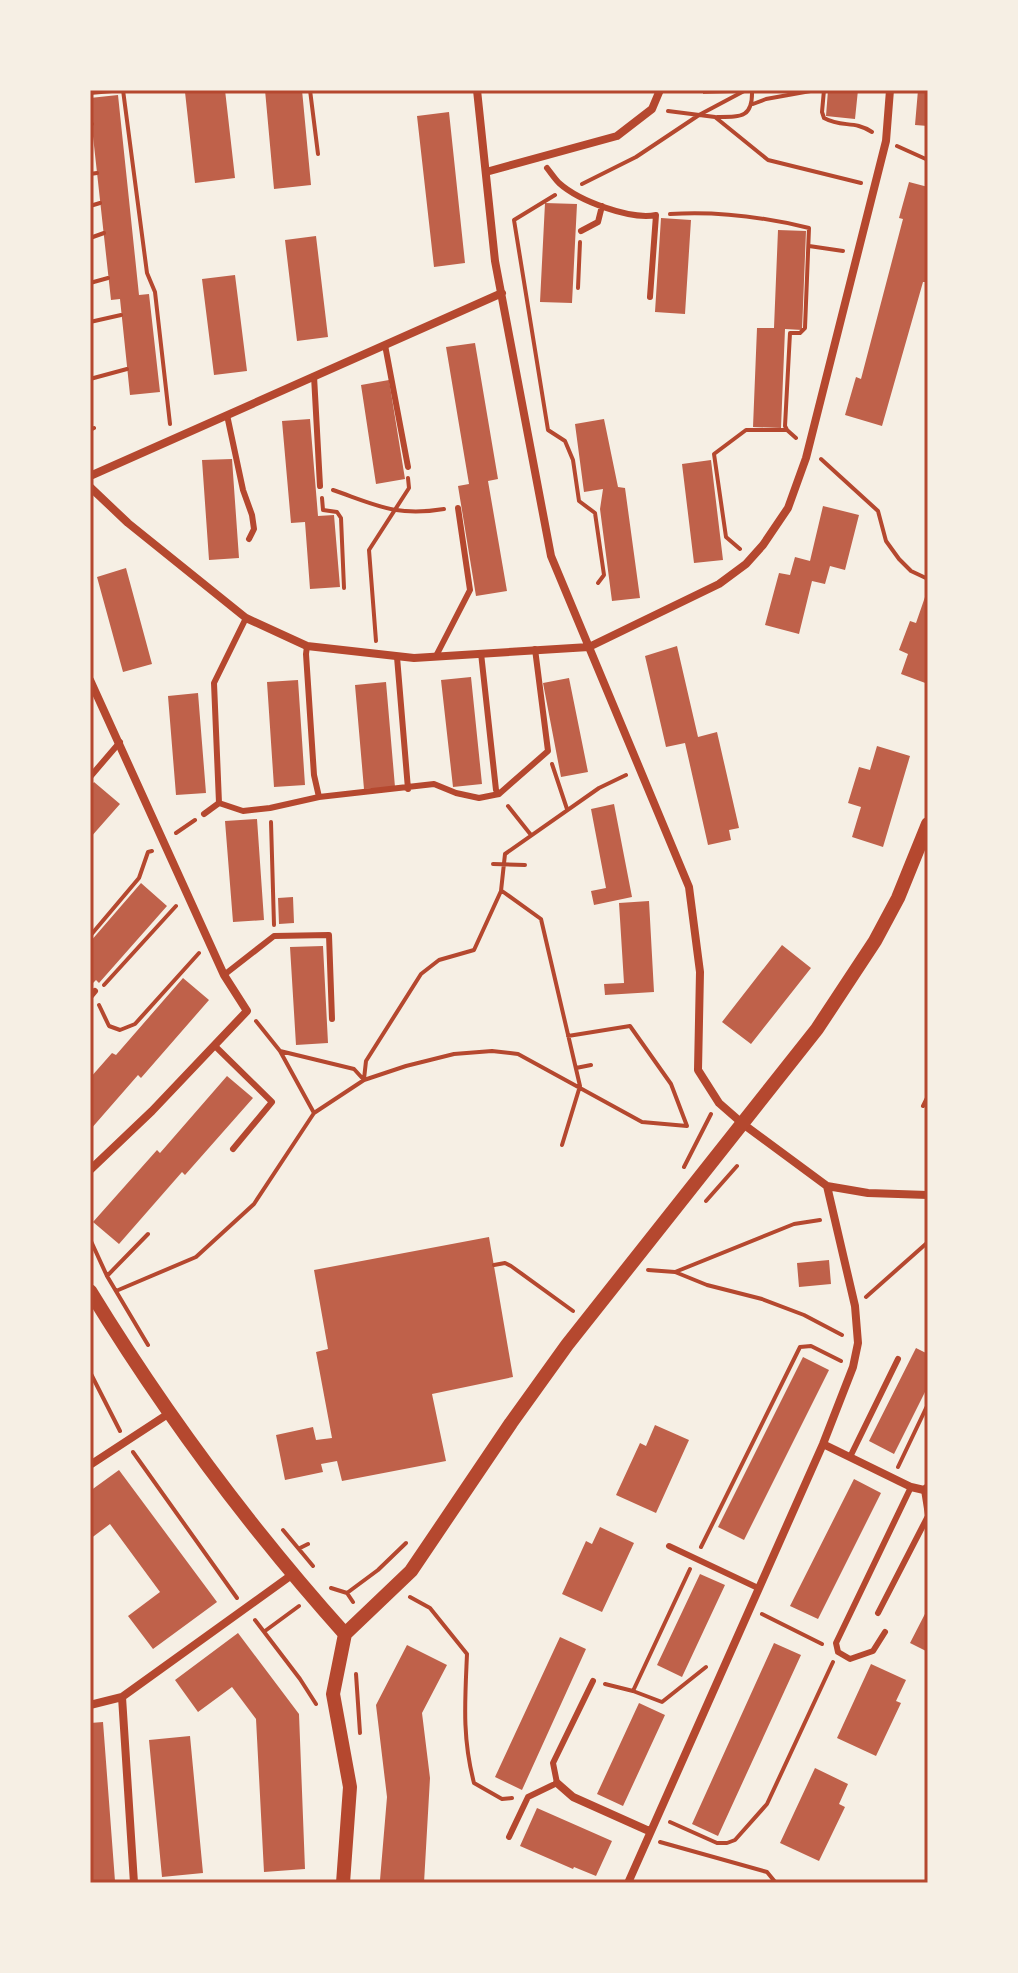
<svg xmlns="http://www.w3.org/2000/svg" width="1018" height="1973" font-family="Spectral,serif">
<style>
.building{fill:#bf614a}
.lines{fill:none;stroke-linecap:round;stroke-linejoin:round}
.path{stroke:#b5482f;stroke-width:4}
.service{stroke:#b5482f;stroke-width:6}
.minor{stroke:#b5482f;stroke-width:8}
.tertiary{stroke:#b5482f;stroke-width:14}
.neatline{fill:none;stroke:#b5482f;stroke-width:3}
</style>
<rect width="100%" height="100%" fill="#f6efe4"/>
<path class="building" d="M 208,90 L 225,90 L 235,178 L 195,183 L 185,92 Z
M 265,90 L 302,90 L 311,185 L 274,189 Z
M 703,90 L 734,90 L 734,93 L 703,94 Z
M 828,90 L 858,90 L 855,119 L 826,116 Z
M 918,90 L 928,90 L 928,126 L 915,125 Z
M 118,95 L 139,295 L 149,294 L 160,392 L 130,395 L 120,299 L 111,300 L 90,109 L 90,98 Z
M 449,112 L 465,263 L 434,267 L 417,116 Z
M 909,182 L 928,187 L 928,275 L 926,282 L 923,282 L 882,426 L 845,415 L 856,377 L 861,379 L 903,219 L 899,218 Z
M 545,203 L 577,204 L 572,303 L 540,302 Z
M 661,218 L 691,220 L 685,314 L 655,312 Z
M 778,230 L 806,231 L 802,330 L 785,329 L 781,428 L 753,427 L 757,328 L 774,328 Z
M 316,236 L 328,337 L 297,341 L 285,240 Z
M 235,275 L 247,371 L 214,375 L 202,279 Z
M 475,343 L 498,479 L 488,481 L 507,591 L 476,596 L 458,486 L 469,484 L 446,347 Z
M 389,380 L 405,479 L 376,484 L 361,385 Z
M 310,419 L 318,516 L 334,515 L 340,587 L 310,589 L 305,522 L 291,523 L 282,421 Z
M 604,419 L 618,487 L 625,488 L 640,598 L 612,601 L 600,509 L 603,489 L 584,492 L 575,424 Z
M 232,459 L 239,558 L 209,560 L 202,460 Z
M 711,460 L 723,560 L 694,563 L 682,464 Z
M 823,506 L 859,515 L 845,570 L 830,566 L 825,584 L 812,581 L 799,634 L 765,625 L 779,573 L 790,575 L 795,557 L 810,561 Z
M 126,568 L 152,664 L 123,672 L 97,577 Z
M 925,597 L 928,598 L 928,684 L 901,674 L 908,654 L 899,650 L 910,621 L 916,623 Z
M 677,646 L 698,737 L 717,732 L 739,828 L 729,830 L 731,840 L 708,845 L 685,743 L 666,747 L 645,656 Z
M 471,677 L 482,784 L 453,787 L 441,680 Z
M 569,678 L 588,772 L 561,777 L 543,683 Z
M 298,680 L 305,785 L 274,787 L 267,682 Z
M 386,682 L 395,787 L 364,789 L 355,685 Z
M 198,693 L 206,793 L 176,795 L 168,696 Z
M 877,746 L 910,756 L 883,847 L 852,837 L 861,807 L 848,803 L 859,767 L 870,770 Z
M 94,782 L 120,804 L 90,838 L 90,787 Z
M 614,804 L 632,897 L 594,905 L 591,891 L 606,888 L 591,809 Z
M 257,819 L 264,920 L 233,922 L 225,821 Z
M 141,883 L 167,906 L 99,983 L 96,980 L 90,986 L 90,942 Z
M 293,897 L 294,923 L 279,924 L 278,898 Z
M 649,901 L 654,992 L 605,995 L 604,984 L 624,983 L 619,903 Z
M 782,945 L 811,968 L 751,1044 L 722,1022 Z
M 323,946 L 328,1043 L 296,1045 L 290,947 Z
M 183,978 L 209,1000 L 141,1078 L 138,1075 L 90,1130 L 90,1078 L 112,1053 L 116,1055 Z
M 227,1076 L 253,1098 L 185,1175 L 182,1172 L 119,1244 L 93,1222 L 157,1150 L 160,1153 Z
M 489,1237 L 513,1377 L 432,1394 L 446,1461 L 342,1481 L 337,1461 L 321,1464 L 323,1472 L 285,1480 L 276,1435 L 313,1427 L 316,1440 L 332,1438 L 316,1352 L 328,1349 L 314,1270 Z
M 829,1260 L 831,1284 L 799,1287 L 797,1263 Z
M 916,1348 L 928,1354 L 928,1386 L 894,1454 L 869,1441 Z
M 803,1357 L 829,1370 L 744,1540 L 718,1527 Z
M 655,1425 L 689,1440 L 656,1513 L 616,1495 L 640,1443 L 646,1446 Z
M 119,1470 L 217,1602 L 153,1649 L 128,1616 L 160,1592 L 110,1524 L 90,1539 L 90,1491 Z
M 854,1479 L 881,1493 L 818,1619 L 790,1606 Z
M 600,1527 L 634,1543 L 602,1612 L 562,1594 L 586,1541 L 592,1544 Z
M 700,1574 L 725,1585 L 682,1677 L 657,1665 Z
M 928,1608 L 928,1652 L 910,1643 Z
M 238,1633 L 299,1714 L 305,1869 L 264,1872 L 256,1719 L 232,1687 L 198,1712 L 175,1680 Z
M 560,1637 L 586,1649 L 522,1790 L 495,1777 Z
M 774,1643 L 801,1655 L 718,1836 L 692,1824 Z
M 407,1645 L 447,1665 L 422,1713 L 430,1778 L 424,1883 L 380,1880 L 387,1797 L 376,1705 Z
M 871,1664 L 906,1680 L 896,1701 L 901,1703 L 876,1756 L 837,1738 Z
M 639,1703 L 665,1715 L 623,1806 L 597,1794 Z
M 103,1722 L 115,1881 L 90,1883 L 90,1723 Z
M 190,1736 L 203,1873 L 162,1877 L 149,1740 Z
M 815,1768 L 848,1784 L 839,1804 L 845,1807 L 819,1861 L 780,1843 Z
M 537,1808 L 612,1841 L 596,1876 L 574,1867 L 573,1869 L 520,1846 Z"/>
<g class="lines">
<path class="path" d="M 310,90 L 318,154
M 824,90 L 822,112 L 824,118 C 842,128 854,120 872,132
M 90,93 L 123,90 L 147,273 L 155,292 L 170,424
M 753,104 L 766,99 L 816,90
M 668,111 L 715,117 L 768,160 L 861,183
M 717,117 C 741,117 753,118 752,90
M 90,124 L 92,124
M 897,146 L 928,160
M 90,174 L 97,173
M 582,184 L 636,157 L 699,115 L 746,90
M 555,195 L 514,220 L 548,430 L 565,441 L 573,460 L 579,501 L 595,513 L 604,575 L 598,583
M 90,206 L 100,203
M 670,214 C 716,211 764,217 809,228 L 805,328 L 800,333 L 790,333 L 785,426 L 787,430
M 90,238 L 104,233
M 809,246 L 843,251
M 90,283 L 108,278
M 578,288 L 580,242
M 90,322 L 121,315
M 90,379 L 127,369
M 90,430 L 94,428
M 821,459 L 878,511 L 886,541 L 899,559 L 911,571 L 928,579
M 333,490 C 376,505 396,517 444,509
M 322,498 L 323,510 L 337,512 L 341,518 L 344,588
M 740,549 L 726,537 L 714,454 L 746,430 L 787,430 L 796,438
M 376,641 L 369,550 L 409,488 L 408,478
M 552,764 L 567,809
M 508,806 L 531,835
M 271,822 L 274,925
M 176,833 L 195,820
M 493,864 L 525,865
M 502,891 L 541,919 L 580,1086 L 562,1145
M 90,936 L 139,878 L 148,852 L 152,851
M 104,985 L 176,906
M 99,1005 L 109,1026 L 120,1030 L 135,1024 L 199,953
M 256,1021 L 280,1051 L 354,1069 L 364,1080
M 280,1051 L 314,1113
M 576,1068 L 591,1065
M 364,1079 L 366,1061 L 421,974 L 439,960 L 474,950 L 501,891 L 505,854 L 599,788 L 626,775
M 923,1106 L 928,1096
M 684,1167 L 711,1114
M 706,1201 L 737,1166
M 90,1239 L 107,1276 L 148,1345
M 494,1265 L 505,1263 L 511,1266 L 573,1311
M 648,1270 L 675,1272 L 707,1285 L 762,1299 L 804,1315 L 842,1335
M 675,1272 L 794,1224 L 820,1220
M 107,1276 L 148,1234
M 116,1291 L 196,1257 L 254,1204 L 314,1113 L 364,1080 L 406,1066 L 454,1054 L 492,1051 L 518,1054 L 642,1122 L 687,1126 L 671,1084 L 630,1026 L 568,1036
M 866,1297 L 928,1242
M 90,1372 L 120,1431
M 133,1452 L 237,1598
M 898,1467 L 928,1404
M 283,1530 L 313,1566
M 701,1547 L 800,1347 L 811,1346 L 841,1361
M 300,1548 L 308,1544
M 331,1588 L 347,1593 L 353,1602
M 347,1593 L 378,1570 L 406,1543
M 410,1597 L 430,1608 L 467,1654 C 465,1701 462,1737 474,1783 L 502,1799 L 512,1798
M 762,1614 L 822,1644
M 255,1620 L 300,1679 L 316,1704
M 265,1631 L 299,1606
M 356,1674 L 360,1733
M 605,1684 L 633,1691 L 690,1569
M 633,1691 L 662,1702 L 706,1667
M 670,1822 L 717,1843 L 727,1843 L 735,1840 L 767,1804 L 833,1662
M 660,1842 L 767,1872 L 776,1883"/>
<path class="service" d="M 547,168 C 551,173 555,179 559,183 C 579,201 630,220 656,215 L 650,297
M 581,231 L 598,222 L 602,206
M 385,345 L 408,467
M 314,376 L 320,486
M 227,415 L 243,490 L 252,515 L 254,529 L 249,539
M 307,646 L 306,654 L 314,775 L 319,797
M 481,653 L 496,790 L 499,794
M 436,656 L 470,590 L 458,508
M 397,657 L 408,789
M 90,777 L 120,742
M 219,803 L 214,683 L 246,618
M 204,814 L 219,803 L 243,811 L 270,808 L 319,797 L 434,784 L 456,793 L 479,798 L 499,794 L 548,751 L 535,649
M 224,975 L 274,936 L 329,935 L 332,1019
M 90,997 L 95,991
M 215,1046 L 272,1102 L 233,1149
M 850,1457 L 898,1359
M 924,1490 L 928,1515
M 669,1546 L 758,1588
M 878,1613 L 928,1516
M 885,1632 L 873,1651 L 850,1659 L 838,1652 L 836,1643 L 911,1487
M 509,1837 L 528,1797 L 557,1783 L 553,1763 L 593,1681"/>
<path class="minor" d="M 477,90 L 495,261 L 551,556 L 689,887 L 700,972 L 698,1070 L 719,1103 L 743,1124 L 827,1186 L 868,1193 L 928,1195
M 486,172 L 617,136 L 652,109 L 660,90
M 90,476 L 502,293
M 90,487 L 128,523 L 246,618 L 307,646 L 414,658 L 589,647 L 719,584 L 746,564 L 763,545 L 788,508 L 806,458 L 886,141 L 890,90
M 90,680 L 224,975 L 247,1011 L 152,1111 L 90,1170
M 823,1444 L 911,1487 L 924,1490 L 928,1487
M 90,1465 L 168,1414
M 122,1697 L 134,1883
M 90,1705 L 122,1697 L 293,1574
M 557,1783 L 573,1797 L 649,1831
M 628,1883 L 823,1444 L 853,1367 L 858,1343 L 855,1306 L 827,1186"/>
<path class="tertiary" d="M 90,1291 C 164,1412 250,1528 345,1634
M 345,1634 L 411,1571 L 511,1423 L 567,1345 L 817,1029 L 875,941 L 898,898 L 928,824
M 343,1883 L 350,1787 L 333,1694 L 345,1634"/>
</g>
<rect width="1018" height="1973" fill="none" stroke="#f6efe4" stroke-width="184"/>
<rect x="92" y="92" width="834" height="1789" class="neatline"/>
</svg>
